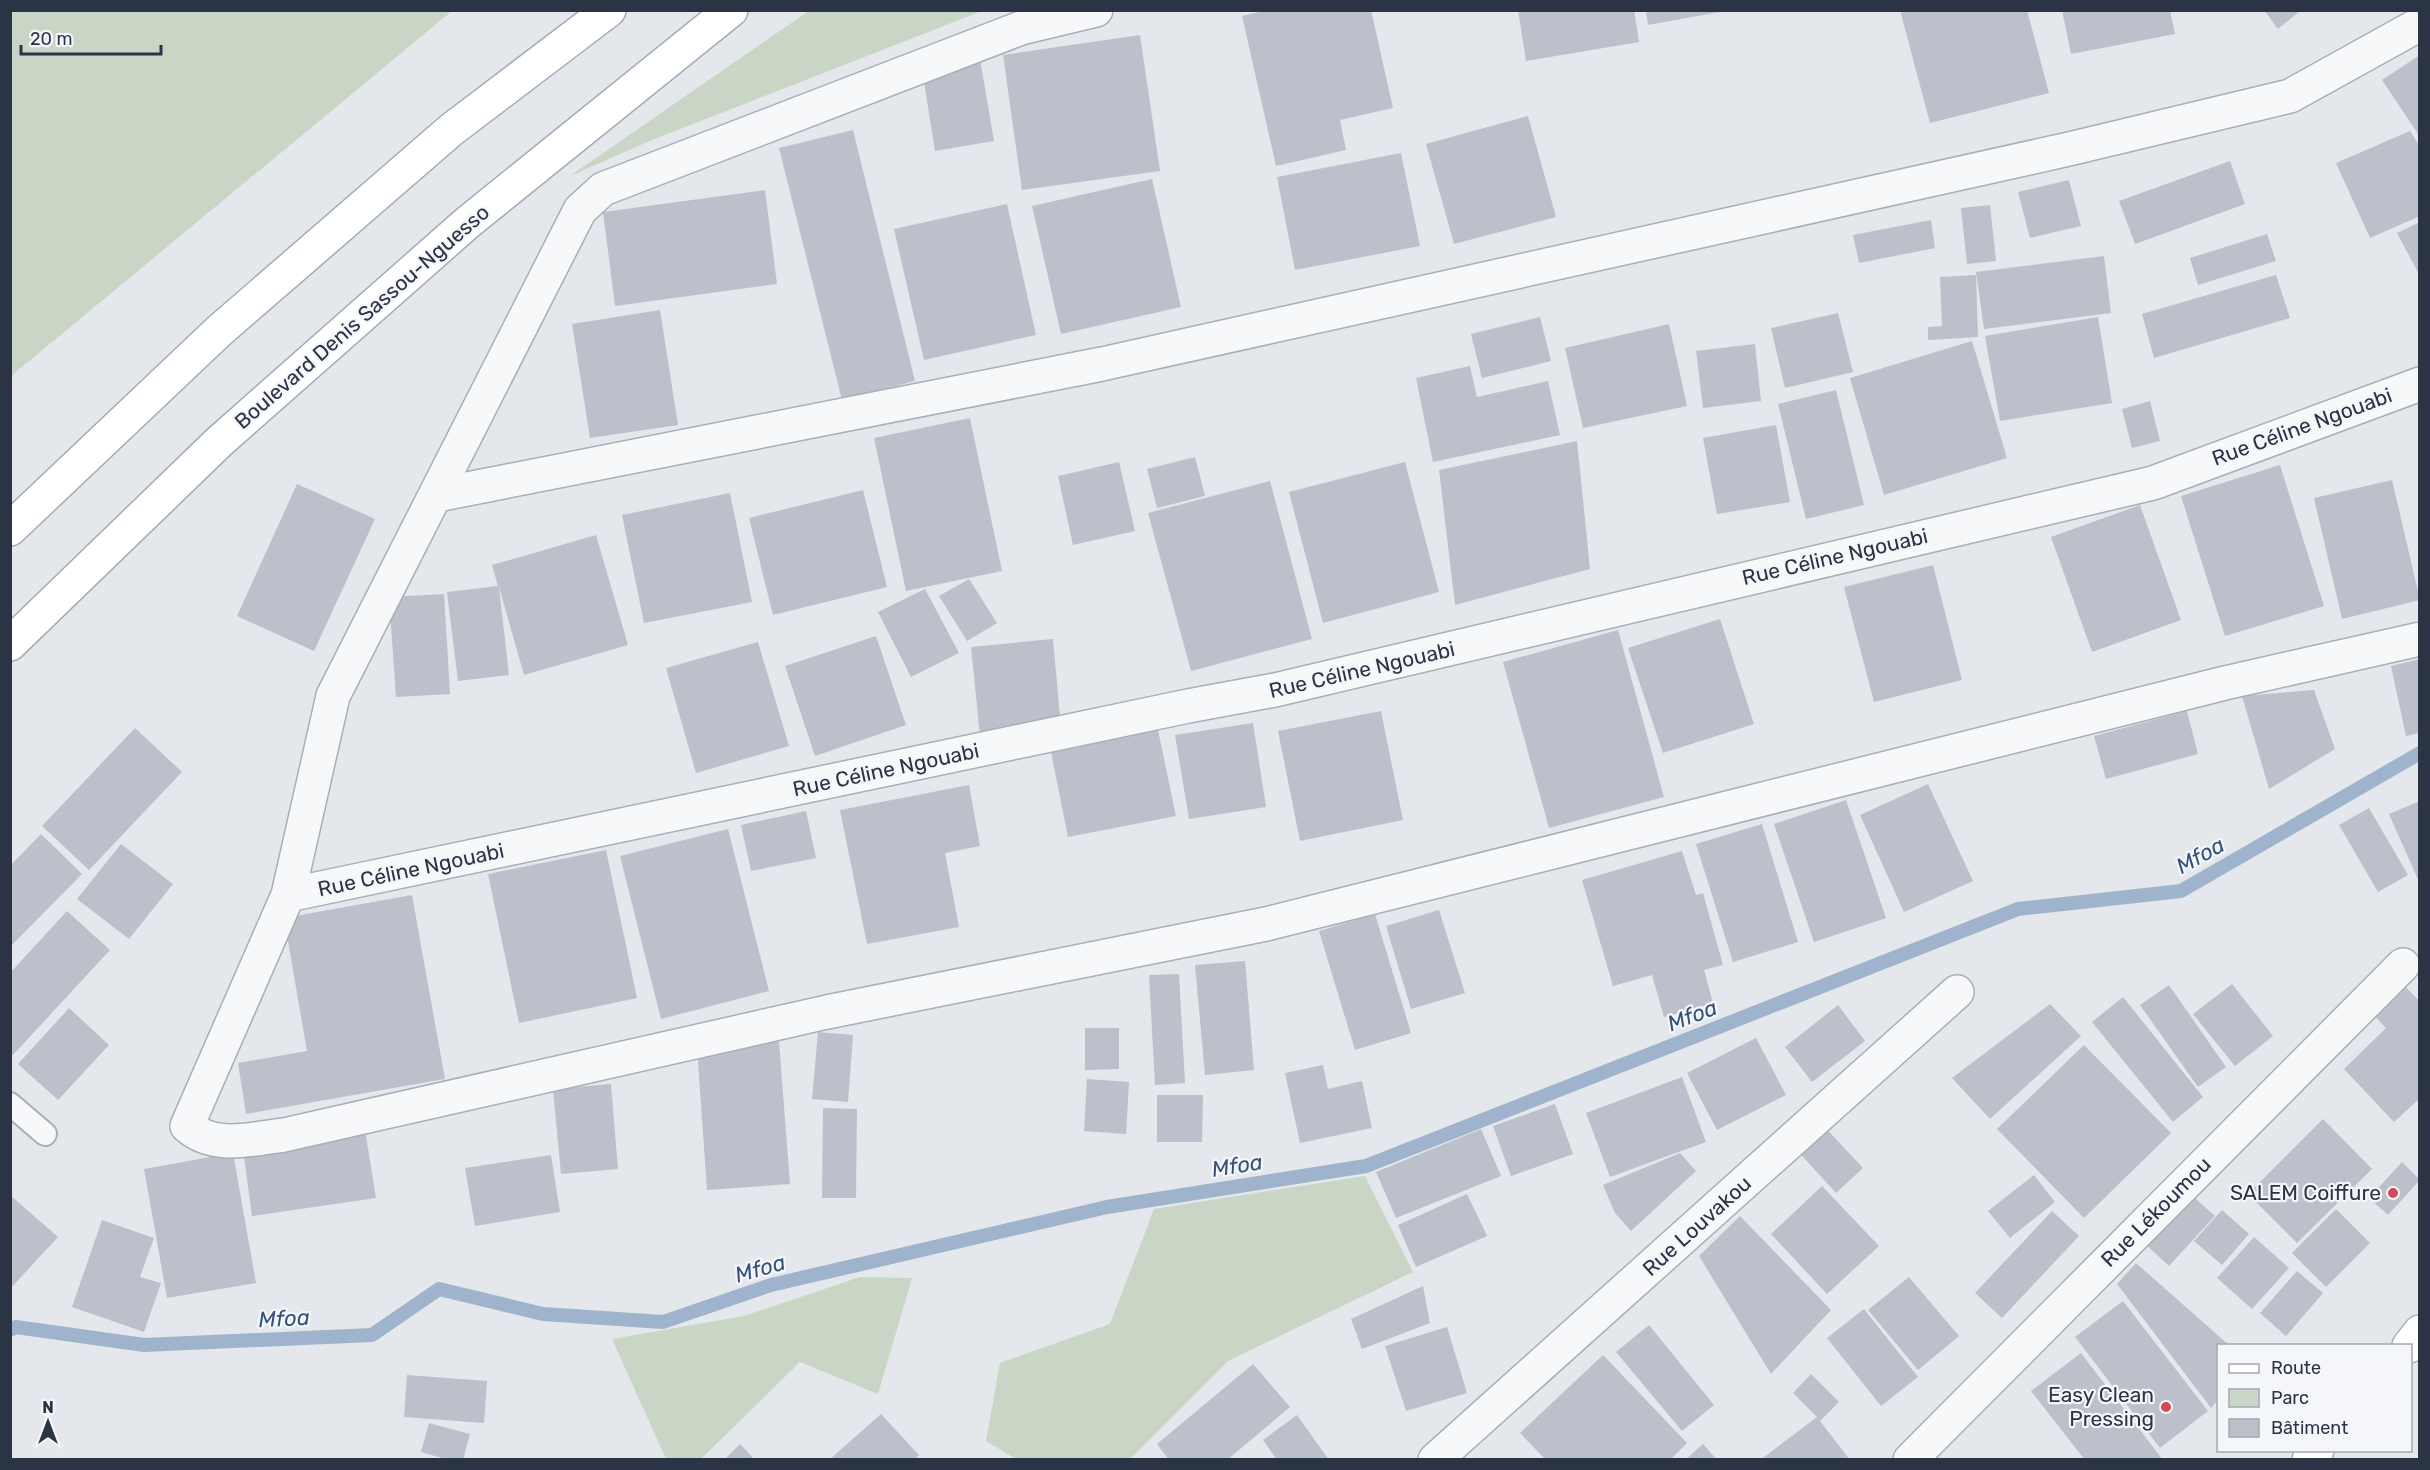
<svg xmlns="http://www.w3.org/2000/svg" width="2430" height="1470" font-family="Rubik,sans-serif">
<style>
.green{fill:#c9d6c5}
.lines{fill:none;stroke-linecap:round;stroke-linejoin:round}
.stream{stroke:#9fb4cc;stroke-width:14}
.building{fill:#bbc0ca}
.lane-casing{stroke:#a9aeb7;stroke-width:26}
.street-casing{stroke:#a9aeb7;stroke-width:36}
.secondary-casing{stroke:#a9aeb7;stroke-width:36}
.primary-casing{stroke:#a3abb8;stroke-width:36}
.lane{stroke:#f7f8fa;stroke-width:22}
.street{stroke:#f7f8fa;stroke-width:33}
.secondary{stroke:#fff;stroke-width:33}
.primary{stroke:#fff;stroke-width:33}
.poi-dot{fill:#d1495b;stroke:#f4f6f9;stroke-width:2}
.labels{text-anchor:middle;stroke-width:4.5;stroke-linejoin:round;paint-order:stroke}
.street-label{font-size:21px;fill:#2b3445;stroke:#f4f6f9}
.poi-label{font-size:21px;fill:#2b3445;stroke:#f4f6f9;text-anchor:end}
.water-label{font-size:22px;font-style:italic;fill:#34527a;stroke:#f4f6f9}
</style>
<rect width="100%" height="100%" fill="#e4e7ec"/>
<path class="green" d="M 11,10 L 452,10 L 452,11 L 11,376 Z
M 810,10 L 982,11 L 652,140 L 570,176 Z
M 1365,1176 L 1413,1272 L 1228,1361 L 1130,1459 L 1016,1459 L 986,1441 L 1000,1363 L 1110,1324 L 1154,1209 Z
M 860,1277 L 912,1278 L 878,1394 L 800,1362 L 701,1459 L 666,1459 L 612,1339 L 744,1316 Z"/>
<g class="lines">
<path class="stream" d="M 10,1330 L 16,1327 L 144,1345 L 372,1335 L 439,1289 L 543,1314 L 663,1322 L 771,1285 L 1107,1207 L 1366,1166 L 2018,909 L 2181,891 L 2420,753"/>
</g>
<path class="building" d="M 1268,10 L 1371,10 L 1393,108 L 1340,120 L 1346,150 L 1276,166 L 1242,16 Z
M 1518,10 L 1634,10 L 1639,42 L 1526,61 Z
M 1646,10 L 1720,10 L 1720,12 L 1648,25 Z
M 1900,10 L 2027,10 L 2049,93 L 1930,123 Z
M 2062,10 L 2170,10 L 2175,34 L 2071,54 Z
M 2264,10 L 2301,10 L 2278,29 Z
M 1140,35 L 1160,171 L 1022,190 L 1003,55 Z
M 2420,55 L 2420,137 L 2382,80 Z
M 980,59 L 994,141 L 935,151 L 922,69 Z
M 1528,116 L 1556,217 L 1454,244 L 1426,144 Z
M 853,130 L 915,381 L 842,400 L 779,148 Z
M 2410,131 L 2420,147 L 2420,216 L 2370,238 L 2336,163 Z
M 1401,153 L 1420,246 L 1295,270 L 1277,177 Z
M 2230,161 L 2245,204 L 2135,244 L 2119,201 Z
M 1152,179 L 1181,307 L 1061,334 L 1032,206 Z
M 2069,180 L 2081,226 L 2030,238 L 2018,192 Z
M 765,190 L 777,284 L 615,306 L 603,212 Z
M 1007,204 L 1036,335 L 924,360 L 894,229 Z
M 1990,205 L 1996,261 L 1967,264 L 1961,208 Z
M 1931,220 L 1935,248 L 1859,263 L 1853,235 Z
M 2420,222 L 2420,276 L 2397,233 Z
M 2267,234 L 2276,261 L 2198,285 L 2190,258 Z
M 2104,256 L 2111,313 L 1984,329 L 1976,272 Z
M 1976,275 L 1978,337 L 1928,340 L 1928,327 L 1942,326 L 1940,277 Z
M 2276,275 L 2290,318 L 2154,358 L 2142,314 Z
M 660,310 L 678,425 L 590,438 L 572,324 Z
M 1838,313 L 1853,372 L 1785,388 L 1771,328 Z
M 1540,317 L 1551,361 L 1482,378 L 1471,334 Z
M 2098,317 L 2112,403 L 2000,421 L 1985,336 Z
M 1669,324 L 1687,406 L 1583,428 L 1565,348 Z
M 1972,341 L 2007,458 L 1884,495 L 1850,378 Z
M 1755,344 L 1761,401 L 1703,408 L 1696,351 Z
M 1470,366 L 1477,397 L 1548,381 L 1560,435 L 1433,462 L 1416,378 Z
M 1836,390 L 1864,505 L 1806,519 L 1778,404 Z
M 2150,401 L 2160,441 L 2132,448 L 2122,409 Z
M 970,418 L 1002,571 L 906,591 L 874,438 Z
M 1776,425 L 1790,502 L 1717,514 L 1703,438 Z
M 1577,441 L 1590,569 L 1455,605 L 1439,470 Z
M 1195,457 L 1205,496 L 1157,508 L 1147,469 Z
M 1119,462 L 1135,531 L 1073,545 L 1058,476 Z
M 1405,462 L 1439,592 L 1323,623 L 1289,492 Z
M 2280,465 L 2324,606 L 2225,636 L 2181,496 Z
M 2392,480 L 2420,600 L 2342,619 L 2314,498 Z
M 1270,481 L 1312,639 L 1191,671 L 1148,513 Z
M 297,484 L 375,519 L 314,651 L 237,616 Z
M 863,490 L 887,587 L 773,615 L 749,518 Z
M 730,493 L 752,602 L 644,623 L 622,515 Z
M 2140,505 L 2181,620 L 2092,652 L 2051,537 Z
M 596,535 L 628,645 L 524,675 L 499,587 L 509,675 L 458,681 L 447,592 L 498,586 L 492,565 Z
M 1933,565 L 1962,680 L 1874,702 L 1844,587 Z
M 969,579 L 997,623 L 967,641 L 939,596 Z
M 925,589 L 959,653 L 911,677 L 878,612 Z
M 444,594 L 450,694 L 396,697 L 389,597 Z
M 1720,619 L 1754,724 L 1663,753 L 1628,648 Z
M 1618,630 L 1664,797 L 1549,828 L 1503,662 Z
M 876,636 L 906,725 L 815,756 L 785,666 Z
M 1053,639 L 1061,728 L 980,736 L 971,647 Z
M 758,642 L 789,746 L 696,773 L 666,668 Z
M 2420,659 L 2420,733 L 2406,736 L 2391,666 Z
M 2314,690 L 2335,749 L 2269,789 L 2242,696 Z
M 1381,711 L 1403,820 L 1300,841 L 1278,731 Z
M 2187,711 L 2198,754 L 2106,779 L 2094,736 Z
M 1253,723 L 1266,807 L 1189,819 L 1175,735 Z
M 135,728 L 182,772 L 89,870 L 42,826 Z
M 1158,730 L 1176,816 L 1068,837 L 1051,752 Z
M 1928,784 L 1973,881 L 1904,912 L 1860,815 Z
M 969,785 L 980,846 L 945,853 L 959,927 L 867,944 L 840,810 Z
M 1846,800 L 1886,918 L 1814,942 L 1774,824 Z
M 2420,801 L 2420,884 L 2389,814 Z
M 2369,808 L 2408,875 L 2378,892 L 2339,825 Z
M 806,811 L 816,858 L 751,871 L 741,825 Z
M 1762,824 L 1798,942 L 1733,962 L 1696,844 Z
M 728,829 L 769,991 L 661,1019 L 620,856 Z
M 41,834 L 82,874 L 10,947 L 10,866 Z
M 121,844 L 173,884 L 129,939 L 77,899 Z
M 606,850 L 637,998 L 519,1023 L 488,874 Z
M 1682,851 L 1696,895 L 1703,893 L 1723,965 L 1704,970 L 1713,1003 L 1664,1017 L 1652,975 L 1613,986 L 1582,880 Z
M 412,895 L 445,1079 L 246,1114 L 238,1063 L 307,1051 L 284,918 Z
M 1439,910 L 1465,993 L 1411,1009 L 1386,926 Z
M 67,911 L 110,950 L 13,1055 L 10,1053 L 10,973 Z
M 1375,914 L 1411,1033 L 1355,1050 L 1319,931 Z
M 1245,961 L 1254,1070 L 1205,1075 L 1195,965 Z
M 1179,974 L 1185,1083 L 1155,1085 L 1149,975 Z
M 2402,983 L 2420,1002 L 2420,1098 L 2394,1122 L 2344,1069 L 2386,1028 L 2371,1012 Z
M 2232,984 L 2273,1036 L 2235,1066 L 2193,1014 Z
M 2169,985 L 2226,1067 L 2198,1087 L 2140,1005 Z
M 2123,997 L 2203,1097 L 2173,1122 L 2092,1022 Z
M 2050,1004 L 2081,1036 L 1990,1119 L 1952,1078 Z
M 1838,1005 L 1865,1041 L 1812,1082 L 1785,1047 Z
M 69,1008 L 109,1045 L 58,1100 L 18,1064 Z
M 1085,1028 L 1119,1028 L 1119,1069 L 1085,1070 Z
M 818,1032 L 853,1035 L 848,1102 L 812,1099 Z
M 1756,1038 L 1786,1095 L 1717,1130 L 1687,1073 Z
M 779,1042 L 790,1184 L 707,1190 L 697,1048 Z
M 2084,1045 L 2171,1133 L 2084,1218 L 1997,1129 Z
M 1323,1065 L 1328,1089 L 1362,1081 L 1372,1128 L 1300,1143 L 1285,1073 Z
M 1682,1077 L 1706,1142 L 1610,1177 L 1586,1113 Z
M 1087,1079 L 1129,1082 L 1126,1134 L 1084,1131 Z
M 611,1084 L 618,1169 L 561,1174 L 553,1089 Z
M 1157,1095 L 1203,1095 L 1202,1142 L 1157,1142 Z
M 1555,1104 L 1573,1154 L 1511,1176 L 1493,1126 Z
M 823,1108 L 857,1109 L 856,1198 L 822,1198 Z
M 2323,1119 L 2372,1169 L 2297,1243 L 2248,1194 Z
M 1820,1122 L 1863,1168 L 1836,1193 L 1793,1146 Z
M 1481,1129 L 1501,1176 L 1396,1218 L 1376,1172 Z
M 365,1130 L 376,1198 L 252,1216 L 243,1149 Z
M 233,1153 L 256,1283 L 167,1298 L 144,1169 Z
M 1680,1153 L 1696,1171 L 1631,1231 L 1615,1213 L 1603,1185 Z
M 551,1155 L 560,1212 L 475,1226 L 465,1168 Z
M 2402,1162 L 2420,1180 L 2388,1215 L 2369,1198 Z
M 2034,1175 L 2055,1202 L 2010,1238 L 1988,1211 Z
M 1822,1186 L 1879,1246 L 1827,1294 L 1771,1234 Z
M 2188,1192 L 2215,1216 L 2169,1266 L 2142,1241 Z
M 1467,1194 L 1487,1236 L 1416,1267 L 1398,1225 Z
M 10,1195 L 58,1237 L 10,1289 Z
M 2336,1209 L 2370,1243 L 2326,1287 L 2292,1253 Z
M 2222,1210 L 2249,1234 L 2222,1265 L 2194,1241 Z
M 2052,1211 L 2079,1236 L 2002,1318 L 1975,1293 Z
M 1740,1216 L 1831,1310 L 1771,1374 L 1699,1256 Z
M 102,1220 L 154,1238 L 140,1277 L 161,1283 L 144,1332 L 72,1307 Z
M 2254,1237 L 2289,1268 L 2252,1309 L 2217,1278 Z
M 2136,1263 L 2230,1346 L 2218,1346 L 2218,1400 L 2211,1408 L 2117,1284 Z
M 2297,1271 L 2323,1293 L 2286,1336 L 2260,1313 Z
M 1909,1277 L 1959,1336 L 1918,1370 L 1868,1310 Z
M 1423,1286 L 1430,1323 L 1362,1349 L 1351,1319 Z
M 2123,1301 L 2208,1411 L 2160,1448 L 2075,1337 Z
M 1864,1309 L 1918,1377 L 1881,1406 L 1827,1338 Z
M 1649,1325 L 1714,1405 L 1682,1431 L 1616,1352 Z
M 1447,1327 L 1467,1393 L 1406,1411 L 1385,1346 Z
M 2081,1353 L 2163,1460 L 2085,1460 L 2031,1391 Z
M 1603,1355 L 1687,1443 L 1670,1460 L 1546,1460 L 1520,1433 Z
M 1253,1364 L 1290,1407 L 1227,1460 L 1169,1460 L 1157,1444 Z
M 1811,1374 L 1839,1402 L 1820,1421 L 1850,1460 L 1760,1460 L 1817,1417 L 1793,1393 Z
M 407,1375 L 487,1381 L 484,1423 L 404,1417 Z
M 881,1414 L 919,1455 L 914,1460 L 829,1460 Z
M 1297,1415 L 1329,1460 L 1277,1460 L 1263,1440 Z
M 429,1423 L 470,1434 L 463,1460 L 449,1460 L 421,1452 Z
M 740,1444 L 755,1460 L 724,1460 Z
M 1703,1444 L 1717,1460 L 1685,1460 Z"/>
<g class="lines">
<defs>
<path id="lane" d="M 10,1104 L 45,1134"/>
<path id="street" d="M 1096,10 L 1021,28 L 603,189 L 580,210 L 333,696 L 288,895 L 187,1126 C 215,1150 250,1139 284,1135 L 827,1012 L 1266,924 L 2225,683 L 2420,639
M 437,495 L 1102,364 L 2069,149 L 2290,96 L 2420,24
M 288,895 L 1188,706 L 1275,690 L 2153,483 L 2420,384
M 1435,1460 L 1957,992
M 1910,1460 L 2403,965"/>
<path id="secondary" d="M 2409,1346 L 2420,1332
M 2309,1460 L 2317,1450"/>
<path id="primary" d="M 10,529 L 219,331 L 451,130 L 609,10
M 10,644 L 219,442 L 467,223 L 731,10"/>
</defs>
<use href="#lane" class="lane-casing"/>
<use href="#street" class="street-casing"/>
<use href="#secondary" class="secondary-casing"/>
<use href="#primary" class="primary-casing"/>
<use href="#lane" class="lane"/>
<use href="#street" class="street"/>
<use href="#secondary" class="secondary"/>
<use href="#primary" class="primary"/>
</g>
<g class="poi-dot">
<circle cx="2393" cy="1193" r="6"/>
<circle cx="2166" cy="1407" r="6"/>
</g>
<g class="labels">
<g class="street-label">
<text transform="translate(362 317) rotate(-41)" y="7">Boulevard Denis Sassou-Nguesso</text>
<text transform="translate(2302 427) rotate(-20)" y="7">Rue Céline Ngouabi</text>
<text transform="translate(1835 557) rotate(-13)" y="7">Rue Céline Ngouabi</text>
<text transform="translate(1362 670) rotate(-13)" y="7">Rue Céline Ngouabi</text>
<text transform="translate(886 770) rotate(-12)" y="7">Rue Céline Ngouabi</text>
<text transform="translate(411 870) rotate(-12)" y="7">Rue Céline Ngouabi</text>
<text transform="translate(2156 1212) rotate(-45)" y="7">Rue Lékoumou</text>
<text transform="translate(1697 1226) rotate(-42)" y="7">Rue Louvakou</text>
</g>
<g class="poi-label">
<text x="2381" y="1200">SALEM Coiffure</text>
<text x="2154" y="1402">Easy Clean<tspan x="2154" dy="24">Pressing</tspan></text>
</g>
<g class="water-label">
<text transform="translate(2200 855) rotate(-29)" y="8">Mfoa</text>
<text transform="translate(1692 1015) rotate(-21)" y="8">Mfoa</text>
<text transform="translate(1237 1165) rotate(-9)" y="8">Mfoa</text>
<text transform="translate(760 1268) rotate(-16)" y="8">Mfoa</text>
<text transform="translate(284 1318) rotate(-3)" y="8">Mfoa</text>
</g>
</g>
<rect width="2430" height="1470" fill="none" stroke="#2b3445" stroke-width="24"/>
<rect x="2217" y="1344" width="195" height="108" fill="#f4f6f9" stroke="#a4a8b1" stroke-width="1.5"/>
<rect x="2229" y="1364" width="30" height="9" fill="#ffffff" stroke="#a4a8b1" stroke-width="1.5"/>
<text x="2271" y="1374" font-size="18" fill="#2b3445">Route</text>
<rect x="2229" y="1389" width="30" height="18" fill="#c9d6c5" stroke="#a4a8b1" stroke-width="1.5"/>
<text x="2271" y="1404" font-size="18" fill="#2b3445">Parc</text>
<rect x="2229" y="1419" width="30" height="18" fill="#bbc0ca" stroke="#a4a8b1" stroke-width="1.5"/>
<text x="2271" y="1434" font-size="18" fill="#2b3445">Bâtiment</text>
<g transform="translate(48 1422)" stroke="#f4f6f9" stroke-width="4.5" paint-order="stroke">
<path d="M0-4.5L10 22L0 15L-10 22Z" fill="#2b3445"/>
<text y="-9" font-size="16" font-weight="bold" text-anchor="middle" fill="#2b3445">N</text>
</g>
<path d="M21 45v9h140v-9" fill="none" stroke="#2b3445" stroke-width="3"/>
<text x="30" y="45" font-size="18" fill="#2b3445" stroke="#f4f6f9" stroke-width="4.5" paint-order="stroke">20 m</text>
</svg>
